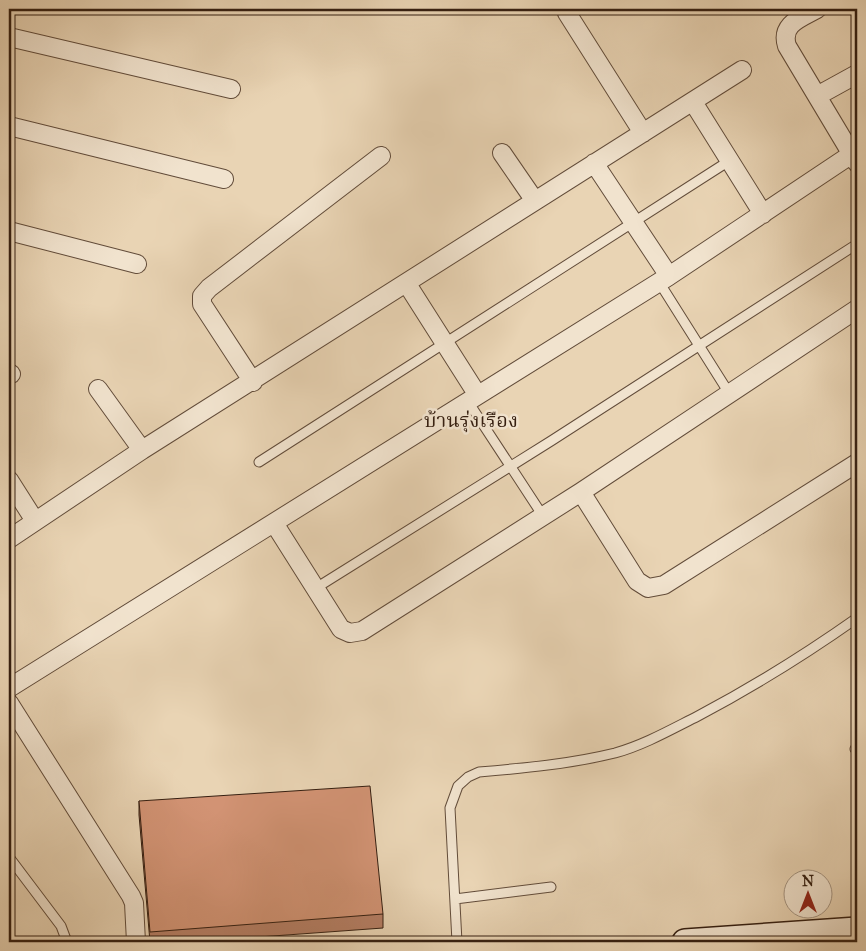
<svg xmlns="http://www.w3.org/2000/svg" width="866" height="951" font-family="'IM FELL Great Primer','Noto Serif Thai',serif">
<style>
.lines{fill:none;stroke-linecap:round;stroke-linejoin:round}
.lane-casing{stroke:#624c3a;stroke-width:11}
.street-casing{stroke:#624c3a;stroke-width:20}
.secondary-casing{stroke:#351f11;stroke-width:28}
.lane{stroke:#f1e3ce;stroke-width:9}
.street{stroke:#f1e3ce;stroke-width:18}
.secondary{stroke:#f1e3ce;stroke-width:25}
.wall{fill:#b57e64;stroke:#351f11}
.building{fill:#d29374;stroke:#351f11}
.labels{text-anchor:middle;stroke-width:5;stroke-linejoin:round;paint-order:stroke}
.quarter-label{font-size:20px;fill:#351f11;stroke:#f1e3ce}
</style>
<rect width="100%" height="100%" fill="#e9d4b4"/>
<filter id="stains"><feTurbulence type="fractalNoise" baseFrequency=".004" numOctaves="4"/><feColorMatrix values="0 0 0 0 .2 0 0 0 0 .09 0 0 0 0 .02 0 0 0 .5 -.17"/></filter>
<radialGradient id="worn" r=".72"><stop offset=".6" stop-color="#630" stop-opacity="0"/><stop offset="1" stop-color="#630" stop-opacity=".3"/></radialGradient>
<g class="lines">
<defs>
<path id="lane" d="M 659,282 L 729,393
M 467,400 L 543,516
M 259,462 L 729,161
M 316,588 L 551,441 L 857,244
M 855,749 L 857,748
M 9,857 L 61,926 L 67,942
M 455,899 L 551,887
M 457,942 L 450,808 L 458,786 L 468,777 L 479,772 C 525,768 570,764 615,753 C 644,745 672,729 698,716 C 753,687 806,654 857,618"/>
<path id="street" d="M 817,9 C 801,18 780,24 787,46 L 857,163
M 567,13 L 643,133
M 9,37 L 231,89
M 817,96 L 857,74
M 693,102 L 763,214
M 9,126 L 224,179
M 502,153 L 535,201
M 594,163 L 669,276
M 9,231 L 137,264
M 407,284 L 477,394
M 9,373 L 11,374
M 253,382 L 202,304 L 202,296 L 209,288 L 381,156
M 98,389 L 142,450
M 9,480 L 35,521
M 581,492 L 637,581 L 648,588 L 664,585 L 857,463
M 274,523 L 341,629 L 350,633 L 362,631 L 581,492 L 857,309
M 9,539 L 142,450 L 742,70
M 9,688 L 669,276 L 852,154
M 9,703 L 131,896 L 134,903 L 136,942"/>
<path id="secondary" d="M 685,942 L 857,930"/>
</defs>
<use href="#lane" class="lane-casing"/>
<use href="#street" class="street-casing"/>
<use href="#secondary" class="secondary-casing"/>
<use href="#lane" class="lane"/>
<use href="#street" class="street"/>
<use href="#secondary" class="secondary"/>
</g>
<path class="wall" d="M 139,801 L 383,914 L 383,928 L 190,942 L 150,942 L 139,815 Z"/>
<path class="building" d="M 370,786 L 383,914 L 150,932 L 139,801 Z"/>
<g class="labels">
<g class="quarter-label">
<text x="471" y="427">บ้านรุ่งเรือง</text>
</g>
</g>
<rect width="866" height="951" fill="none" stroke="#e9d4b4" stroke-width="30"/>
<rect x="10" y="10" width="846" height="931" fill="none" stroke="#351f11" stroke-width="2.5"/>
<rect x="15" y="15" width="836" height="921" fill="none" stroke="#351f11"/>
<g transform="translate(808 894)"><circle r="24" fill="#f1e3ce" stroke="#a69582"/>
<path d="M0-4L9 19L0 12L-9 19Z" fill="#8f2418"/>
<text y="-8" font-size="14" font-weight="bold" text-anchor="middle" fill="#351f11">N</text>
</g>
<rect width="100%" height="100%" filter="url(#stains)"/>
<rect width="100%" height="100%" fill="url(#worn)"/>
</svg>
